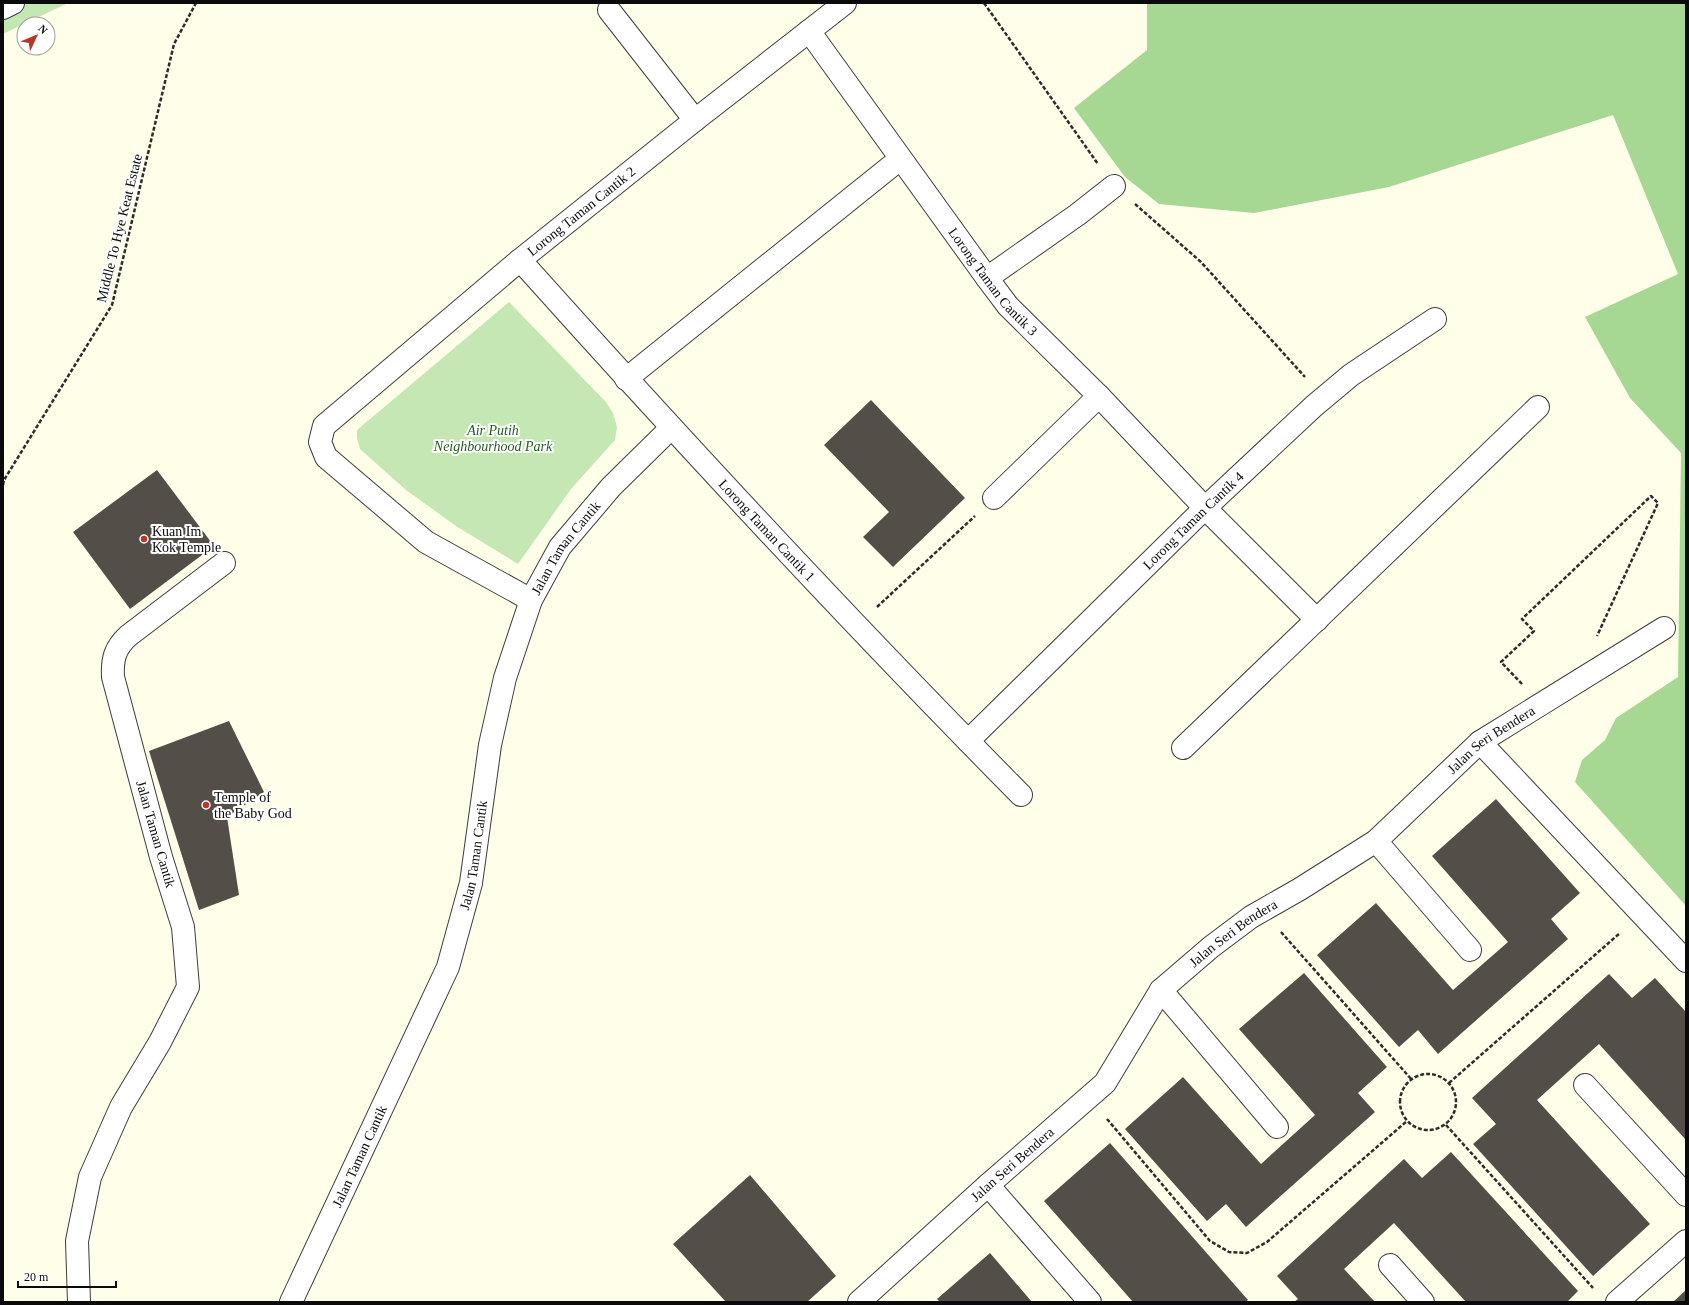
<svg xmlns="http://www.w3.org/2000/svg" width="1689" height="1305" font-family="'Times New Roman',serif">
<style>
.green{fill:#c5e7b4}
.forest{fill:#a6d893}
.building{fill:#534e47}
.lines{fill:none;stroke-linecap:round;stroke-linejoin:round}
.minor-casing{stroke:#3d3d3d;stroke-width:24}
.path{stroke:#2c2c2c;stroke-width:2.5;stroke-dasharray:4 2;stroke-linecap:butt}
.minor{stroke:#fff;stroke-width:22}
.poi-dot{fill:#b73826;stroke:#fff;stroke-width:1.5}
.labels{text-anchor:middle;stroke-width:4;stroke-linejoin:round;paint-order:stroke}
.street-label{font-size:14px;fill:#0a0a0a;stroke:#fff}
.park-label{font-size:14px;font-style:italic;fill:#1f601d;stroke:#fff}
.poi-label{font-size:14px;fill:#0a0a0a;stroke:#fff;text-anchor:start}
</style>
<rect width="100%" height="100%" fill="#fffee8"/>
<path class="green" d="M 3,3 L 68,3 L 3,34 Z
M 509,302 L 606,402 L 613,413 L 617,427 L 615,440 L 571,489 L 518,564 L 456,526 L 406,490 L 360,449 L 357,438 L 357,430 Z"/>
<path class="forest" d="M 1147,3 L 1686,3 L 1686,906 L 1575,782 L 1582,760 L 1605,740 L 1616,718 L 1678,677 L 1681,453 L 1630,398 L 1585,317 L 1678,274 L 1613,115 L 1389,187 L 1254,213 L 1159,204 L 1125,177 L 1074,108 L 1147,50 Z"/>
<path class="building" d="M 871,400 L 965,498 L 893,567 L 863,537 L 889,512 L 824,445 Z
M 157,470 L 214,546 L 130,609 L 73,532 Z
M 229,721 L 264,792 L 227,817 L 239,895 L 199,910 L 149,751 Z
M 1496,799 L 1580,893 L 1551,919 L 1568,939 L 1438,1054 L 1418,1030 L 1399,1047 L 1317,955 L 1376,903 L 1453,990 L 1508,942 L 1432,856 Z
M 1304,973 L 1387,1067 L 1358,1093 L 1375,1112 L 1246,1227 L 1226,1204 L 1207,1221 L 1125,1129 L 1183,1077 L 1261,1164 L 1315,1115 L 1239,1029 Z
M 1609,974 L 1632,998 L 1655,978 L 1686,1012 L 1686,1140 L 1599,1044 L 1537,1100 L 1650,1224 L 1593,1276 L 1473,1144 L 1496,1124 L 1472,1098 Z
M 1110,1143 L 1248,1300 L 1246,1302 L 1133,1302 L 1044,1201 Z
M 1451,1152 L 1578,1291 L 1567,1302 L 1466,1302 L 1394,1223 L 1344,1269 L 1375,1302 L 1294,1302 L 1298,1299 L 1277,1276 L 1404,1159 L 1422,1178 Z
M 750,1175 L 836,1276 L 807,1302 L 726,1302 L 673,1244 Z
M 990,1253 L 1032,1302 L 940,1302 L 937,1299 Z
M 1686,1290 L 1686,1302 L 1673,1302 Z"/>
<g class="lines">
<defs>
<g id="minor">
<path d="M 3,8 L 13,3"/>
<path d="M 609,10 L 695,120"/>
<path id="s1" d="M 809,31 L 987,278 L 1008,306 L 1099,396 L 1205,508 L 1317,620"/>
<path id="s2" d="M 520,260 C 683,442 849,621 1021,795"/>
<path d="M 987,278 L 1077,215 L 1114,186"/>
<path d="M 626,379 L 900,159"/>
<path d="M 994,498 L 1099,396"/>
<path id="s3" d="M 531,600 L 426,542 L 326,457 L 320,442 L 324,426 L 520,260 L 695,120 L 845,3"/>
<path id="s4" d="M 968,741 L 1205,508 L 1314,406 L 1351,375 L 1435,319"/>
<path d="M 1480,742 L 1686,961"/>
<path d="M 1183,748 L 1538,407"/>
<path d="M 1376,841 L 1470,950"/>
<path d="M 1161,990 L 1277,1127"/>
<path d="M 1585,1085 L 1686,1195"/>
<path d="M 988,1185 L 1090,1302"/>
<path d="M 1390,1265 L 1423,1302"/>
<path d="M 79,1302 L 77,1241 L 90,1177 L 121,1107 L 160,1042 L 188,987 L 183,927 L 161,857 L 113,677 C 112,659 115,648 128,636 L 224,563"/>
<path id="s5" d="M 291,1302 L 448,967 L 471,883 L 490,745 L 505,678 L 531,600 L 560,547 L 611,487 L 671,428"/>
<path id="s6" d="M 859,1302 L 988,1185 L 1105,1083 L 1161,990 L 1211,947 L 1251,917 L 1300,889 L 1376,841 L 1480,742 L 1664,628"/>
<path d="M 1617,1302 L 1686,1241"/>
</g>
</defs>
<use href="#minor" class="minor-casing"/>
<path class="path" d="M 984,3 L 1098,164
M 1135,204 L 1201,262 L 1305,377
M 3,485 L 4,480 L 112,305 L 174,44 L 196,3
M 877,607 L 975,516
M 1522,684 L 1501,662 L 1534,631 L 1522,619 L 1651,496 L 1658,503 L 1597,636
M 1281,932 L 1412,1080
M1400 1102a28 28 0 1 1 56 0a28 28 0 1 1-56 0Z
M 1449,1083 L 1620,933
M 1107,1119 L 1210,1241 L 1229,1252 L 1247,1253 L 1267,1242 L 1407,1121
M 1446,1125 L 1593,1288"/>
<use href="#minor" class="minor"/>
</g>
<g class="poi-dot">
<circle cx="144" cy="539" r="4"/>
<circle cx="206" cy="805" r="4"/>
</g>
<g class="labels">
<g class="street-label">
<text dy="5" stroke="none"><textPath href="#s3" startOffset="619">Lorong Taman Cantik 2</textPath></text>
<text transform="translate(119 228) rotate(-76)" y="5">Middle To Hye Keat Estate</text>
<text dy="5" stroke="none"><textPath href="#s1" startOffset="311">Lorong Taman Cantik 3</textPath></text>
<text dy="5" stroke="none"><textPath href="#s4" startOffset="315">Lorong Taman Cantik 4</textPath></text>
<text dy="5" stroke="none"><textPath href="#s2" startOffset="366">Lorong Taman Cantik 1</textPath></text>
<text dy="5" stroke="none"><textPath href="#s5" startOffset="810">Jalan Taman Cantik</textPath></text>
<text dy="5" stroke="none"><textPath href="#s6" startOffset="854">Jalan Seri Bendera</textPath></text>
<text transform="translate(156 834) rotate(74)" y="5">Jalan Taman Cantik</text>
<text dy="5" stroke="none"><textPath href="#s5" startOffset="485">Jalan Taman Cantik</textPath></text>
<text dy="5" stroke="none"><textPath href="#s6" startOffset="530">Jalan Seri Bendera</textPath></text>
<text dy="5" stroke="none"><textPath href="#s5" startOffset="161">Jalan Taman Cantik</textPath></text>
<text dy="5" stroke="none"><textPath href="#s6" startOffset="206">Jalan Seri Bendera</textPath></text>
</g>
<g class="park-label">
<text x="493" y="435">Air Putih<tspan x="493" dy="16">Neighbourhood Park</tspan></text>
</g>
<g class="poi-label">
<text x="152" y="536">Kuan Im<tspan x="152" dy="16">Kok Temple</tspan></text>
<text x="214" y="802">Temple of<tspan x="214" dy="16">the Baby God</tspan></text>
</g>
</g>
<rect width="1689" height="1305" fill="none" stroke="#0a0a0a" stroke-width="8"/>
<g transform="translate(36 36) rotate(46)"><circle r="19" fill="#ffffff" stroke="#9d9d9d"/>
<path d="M0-3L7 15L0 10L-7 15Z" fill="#b73826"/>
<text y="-6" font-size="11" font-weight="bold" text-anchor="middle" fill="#0a0a0a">N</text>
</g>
<path d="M18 1281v6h98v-6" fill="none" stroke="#0a0a0a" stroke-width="2"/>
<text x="24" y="1281" font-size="12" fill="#0a0a0a" stroke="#ffffff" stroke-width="3" paint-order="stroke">20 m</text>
</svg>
